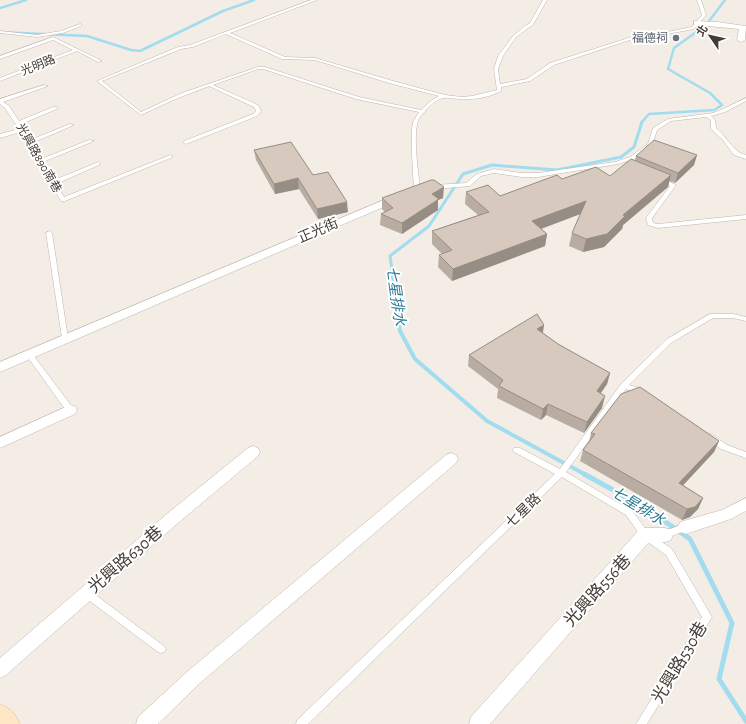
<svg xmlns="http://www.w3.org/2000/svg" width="746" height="724" font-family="'Alegreya Sans','Noto Sans TC',sans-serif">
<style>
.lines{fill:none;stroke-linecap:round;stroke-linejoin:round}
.stream-far3{stroke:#a2dcef;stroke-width:2.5}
.stream-far2{stroke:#a2dcef;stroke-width:3}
.stream-far1{stroke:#a2dcef;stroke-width:4}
.stream{stroke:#a2dcef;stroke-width:5}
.service-casing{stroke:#c1b6ac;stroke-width:1}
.minor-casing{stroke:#c1b6ac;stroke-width:1}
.secondary-casing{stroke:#d5bb98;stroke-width:1}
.service{fill:#fff;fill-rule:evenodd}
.minor{fill:#fff;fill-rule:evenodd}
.secondary{fill:#fee7c5;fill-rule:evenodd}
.wall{fill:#b9ada3}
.shaded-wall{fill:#968d85}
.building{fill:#d7c9be;stroke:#968d85}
.worship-dot{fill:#6b7280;stroke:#fff;stroke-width:1.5}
.labels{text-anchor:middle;stroke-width:4;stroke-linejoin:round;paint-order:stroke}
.far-worship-label{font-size:12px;fill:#5b616d;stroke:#fff;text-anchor:end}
.far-street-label{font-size:12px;fill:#453c35;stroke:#fff}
.street-label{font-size:14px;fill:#453c35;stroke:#fff}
.water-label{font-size:15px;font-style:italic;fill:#2b7b97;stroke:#fff}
.near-street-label{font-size:17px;fill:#453c35;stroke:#fff}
</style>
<rect width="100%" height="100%" fill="#f3ede6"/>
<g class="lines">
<path class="stream-far3" d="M 0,8 L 26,0
M 0,32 L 87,36 L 131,50 L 140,51 L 223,11 L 254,0
M 641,123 L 649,114 L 714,110 L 722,105 L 710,93 L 668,69 L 674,48 L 706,25 L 725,0"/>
<path class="stream-far2" d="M 393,278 L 390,256 L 429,226 L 463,174 L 492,165 L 557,170 L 621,157 L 634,147 L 642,122"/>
<path class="stream-far1" d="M 393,277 L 400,331 L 415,359 L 487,421 L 586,475"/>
<path class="stream" d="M 584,474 L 644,507 L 690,539 L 732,623 L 719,679 L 746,721"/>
<defs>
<path id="service" d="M 311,0 L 317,0 L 230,33 L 285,57 L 315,58 L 393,81 L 445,95 L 462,97 L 472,96 L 497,90 L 494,69 L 498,56 L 513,36 L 525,26 L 530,23 L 543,0 L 547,0 L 533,25 L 528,28 L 516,37 L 503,56 L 498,69 L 500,84 L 527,79 L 550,63 L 644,33 L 662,33 L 692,27 L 702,15 L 697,0 L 701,0 L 706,15 L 694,29 L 662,35 L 645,35 L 554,65 L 530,81 L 501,87 L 501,91 C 491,97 474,100 461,99 C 455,99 449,97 443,98 C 435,100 430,106 425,111 L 425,112 C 422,114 419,117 418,121 C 413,135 418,172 420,187 L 423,189 L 417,192 L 414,190 L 412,155 L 412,128 L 413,122 L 419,112 L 356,99 L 263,69 L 258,69 L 213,85 L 258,105 L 261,111 L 257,116 L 186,144 L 183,142 L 184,141 L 253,114 L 256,111 L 254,107 L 209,86 L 171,101 L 141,115 L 97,81 L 178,47 L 190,45 ZM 226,34 L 282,59 L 315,60 L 389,83 L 439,96 L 432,100 L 421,110 L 359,97 L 265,67 L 258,67 L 182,93 L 141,112 L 102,81 L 181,49 L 193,47 Z
M 80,24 L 81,24 L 81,26 L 63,33 L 37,37 L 0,33 L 0,31 L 37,35 L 61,31 Z
M 53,37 L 102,61 L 98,62 L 77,51 L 0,81 L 0,78 L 73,50 L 53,40 L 0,59 L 0,56 Z
M 44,85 L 48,86 L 3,102 L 9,106 L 19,121 L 53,107 L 57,107 L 57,109 L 21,124 L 30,140 L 70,124 L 74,125 L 32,143 L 41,159 L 89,140 L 94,141 L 43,162 L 54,180 L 96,163 L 98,162 L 101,164 L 56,184 L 64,197 L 168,156 L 170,155 L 173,157 L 65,201 L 61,201 L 21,132 L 0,138 L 0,134 L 19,129 L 5,108 L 0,104 L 0,99 Z
M 746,98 L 746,101 L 725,112 L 711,116 L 715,120 L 716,128 C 725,135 735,154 746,155 L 746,159 L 734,155 L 722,139 L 711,129 L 711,120 L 706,117 L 671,121 L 657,130 L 652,146 L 634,159 L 618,164 L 538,177 L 522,177 L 494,173 L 481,176 L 470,186 L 435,189 L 432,187 L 435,185 L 466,183 L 477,174 L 494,169 L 522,173 L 538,173 L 615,162 L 630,157 L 648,144 L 653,128 L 668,119 L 713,113 L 721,110 Z
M 661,178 L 676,185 L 652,218 L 653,223 L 658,224 L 746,215 L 746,219 L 658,228 L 648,225 L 646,218 L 670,186 L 659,181 L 659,179 Z
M 49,231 L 52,233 L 68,338 L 65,340 L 62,338 L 46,233 Z
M 710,314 L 733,314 L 746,317 L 746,321 L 733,318 L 713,318 L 671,343 L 629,385 L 645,390 L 646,392 L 645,394 L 642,395 L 626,389 L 566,472 L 632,511 L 648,532 L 672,549 L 712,617 L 647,724 L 636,724 L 702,617 L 666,555 L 642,538 L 626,515 L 562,477 L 308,724 L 296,724 L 297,720 L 555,474 L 514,452 L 513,450 L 514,448 L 520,448 L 560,469 L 621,384 L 667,339 Z
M 27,352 L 31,352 L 73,408 L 74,410 L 73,412 L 67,412 L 27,356 L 26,354 Z
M 711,434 L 727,445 L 746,452 L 746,458 L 721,449 L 708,439 L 707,437 L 708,435 Z
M 686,523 L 689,525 L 690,527 L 689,529 L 665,539 L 662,538 L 661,535 L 662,532 Z
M 86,589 L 89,590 L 164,646 L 166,649 L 164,652 L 161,653 L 158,652 L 83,596 L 82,593 L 83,590 Z"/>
<path id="minor" d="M 694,21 L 717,22 L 746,26 L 745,40 L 741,42 L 737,40 L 739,29 L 697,25 L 694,25 Z
M 398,194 L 403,197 L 402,199 L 0,372 L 0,362 Z
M 70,405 L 75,406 L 77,410 L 75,414 L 0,448 L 0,437 Z
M 253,446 L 258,448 L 260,452 L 258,456 L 178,523 L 6,675 L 0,678 L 0,658 L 168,513 L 248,448 Z
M 451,453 L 456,455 L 458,459 L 456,463 L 200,683 L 158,724 L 136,724 L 138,717 L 188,671 L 446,455 Z
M 746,498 L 746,511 L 731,519 L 686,534 L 680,532 L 678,527 L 680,522 L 722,510 Z
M 645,528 L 665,528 L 671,530 L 673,535 L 671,540 L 665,542 L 649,542 L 490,724 L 469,724 L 471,717 L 639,530 Z"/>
<path id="secondary" d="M 0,704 C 11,709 15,713 20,724 L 0,724 Z"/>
</defs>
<use href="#service" class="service-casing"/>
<use href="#minor" class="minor-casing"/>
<use href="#secondary" class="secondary-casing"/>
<use href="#service" class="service"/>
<use href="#minor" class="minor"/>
<use href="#secondary" class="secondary"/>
</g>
<path class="wall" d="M 254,150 L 313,175 L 348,212 L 318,219 L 299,189 L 275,194 L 256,160 Z
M 697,155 L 694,165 L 675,183 L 669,181 L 668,187 L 623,225 L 622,229 L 604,247 L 583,252 L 569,246 L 572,233 L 580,214 L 541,229 L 547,234 L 545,246 L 452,281 L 438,267 L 439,255 L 442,254 L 432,244 L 432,231 L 478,215 L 465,204 L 466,192 L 500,196 L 562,179 L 610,176 L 635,161 L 636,156 Z
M 382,198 L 443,198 L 438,200 L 438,210 L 402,234 L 380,225 L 381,214 L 385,212 L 382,209 Z
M 544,325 L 543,333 L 558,344 L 610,373 L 607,384 L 600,394 L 602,408 L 584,433 L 546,415 L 541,420 L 497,398 L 498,389 L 468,366 L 469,355 Z
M 591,433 L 719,441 L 714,452 L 683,485 L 703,498 L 698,509 L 690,517 L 682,520 L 580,461 L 583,450 L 589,442 Z"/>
<path class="shaded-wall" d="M 697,155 L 694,165 L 675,183 L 678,173 Z
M 671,175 L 668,187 L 623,225 L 622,229 L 604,247 L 583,252 L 586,239 L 623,215 Z
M 298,178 L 299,189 L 275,194 L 274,184 Z
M 444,187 L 443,198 L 438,200 L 438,210 L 402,234 L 402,223 L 432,194 Z
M 586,201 L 583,213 L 530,233 L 532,221 Z
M 347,202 L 348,212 L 318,219 L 317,209 Z
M 547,234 L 545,246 L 452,281 L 453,269 Z
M 544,325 L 542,336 L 537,329 Z
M 610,373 L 607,384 L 594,403 L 597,391 Z
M 605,396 L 602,408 L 584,433 L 587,422 Z
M 548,404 L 546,415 L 541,420 L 543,409 Z
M 719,441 L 714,452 L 675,494 L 679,483 Z
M 703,498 L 698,509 L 690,517 L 682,520 L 687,509 Z"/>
<path class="building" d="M 654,140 L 697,155 L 678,173 L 636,156 Z
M 291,142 L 313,175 L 328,172 L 347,202 L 317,209 L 298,178 L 274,184 L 254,150 Z
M 631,159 L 671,175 L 623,215 L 625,216 L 607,234 L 586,239 L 572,233 L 586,201 L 532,221 L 547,234 L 453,269 L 439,255 L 452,250 L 432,231 L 489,212 L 466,192 L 488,185 L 500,196 L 557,175 L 562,179 L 596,167 L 610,176 Z
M 431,180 L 434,180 L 444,187 L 432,194 L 439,199 L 402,223 L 381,214 L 393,208 L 382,198 Z
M 537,314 L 544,325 L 537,329 L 558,344 L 610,373 L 597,391 L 605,396 L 587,422 L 548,404 L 543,409 L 499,386 L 503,380 L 469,355 Z
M 640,387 L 719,441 L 679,483 L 703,498 L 695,507 L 687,509 L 583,450 L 595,434 L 591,433 L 621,394 Z"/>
<circle class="worship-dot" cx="676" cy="38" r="4"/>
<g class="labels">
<g class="far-worship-label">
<text x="668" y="42">福德祠</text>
</g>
<g class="far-street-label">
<text transform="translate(38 65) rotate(-22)" y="4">光明路</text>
<text transform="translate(39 158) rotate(60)" y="4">光興路890南巷</text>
</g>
<g class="street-label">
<text transform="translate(318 230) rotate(-23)" y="5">正光街</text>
<text transform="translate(523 510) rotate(-44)" y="5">七星路</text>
</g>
<g class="water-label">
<text transform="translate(396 296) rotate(82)" y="5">七星排水</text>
<text transform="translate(638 506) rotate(31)" y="5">七星排水</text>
</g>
<g class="near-street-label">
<text transform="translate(125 559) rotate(-41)" y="6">光興路630巷</text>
<text transform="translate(597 590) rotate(-48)" y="6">光興路556巷</text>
<text transform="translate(679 662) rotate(-59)" y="6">光興路530巷</text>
</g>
</g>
<g transform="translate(710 36) rotate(304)" stroke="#ffffff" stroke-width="3" paint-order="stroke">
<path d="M0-3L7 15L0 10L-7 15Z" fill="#453c35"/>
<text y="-6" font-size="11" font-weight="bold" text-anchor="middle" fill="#453c35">北</text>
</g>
</svg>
